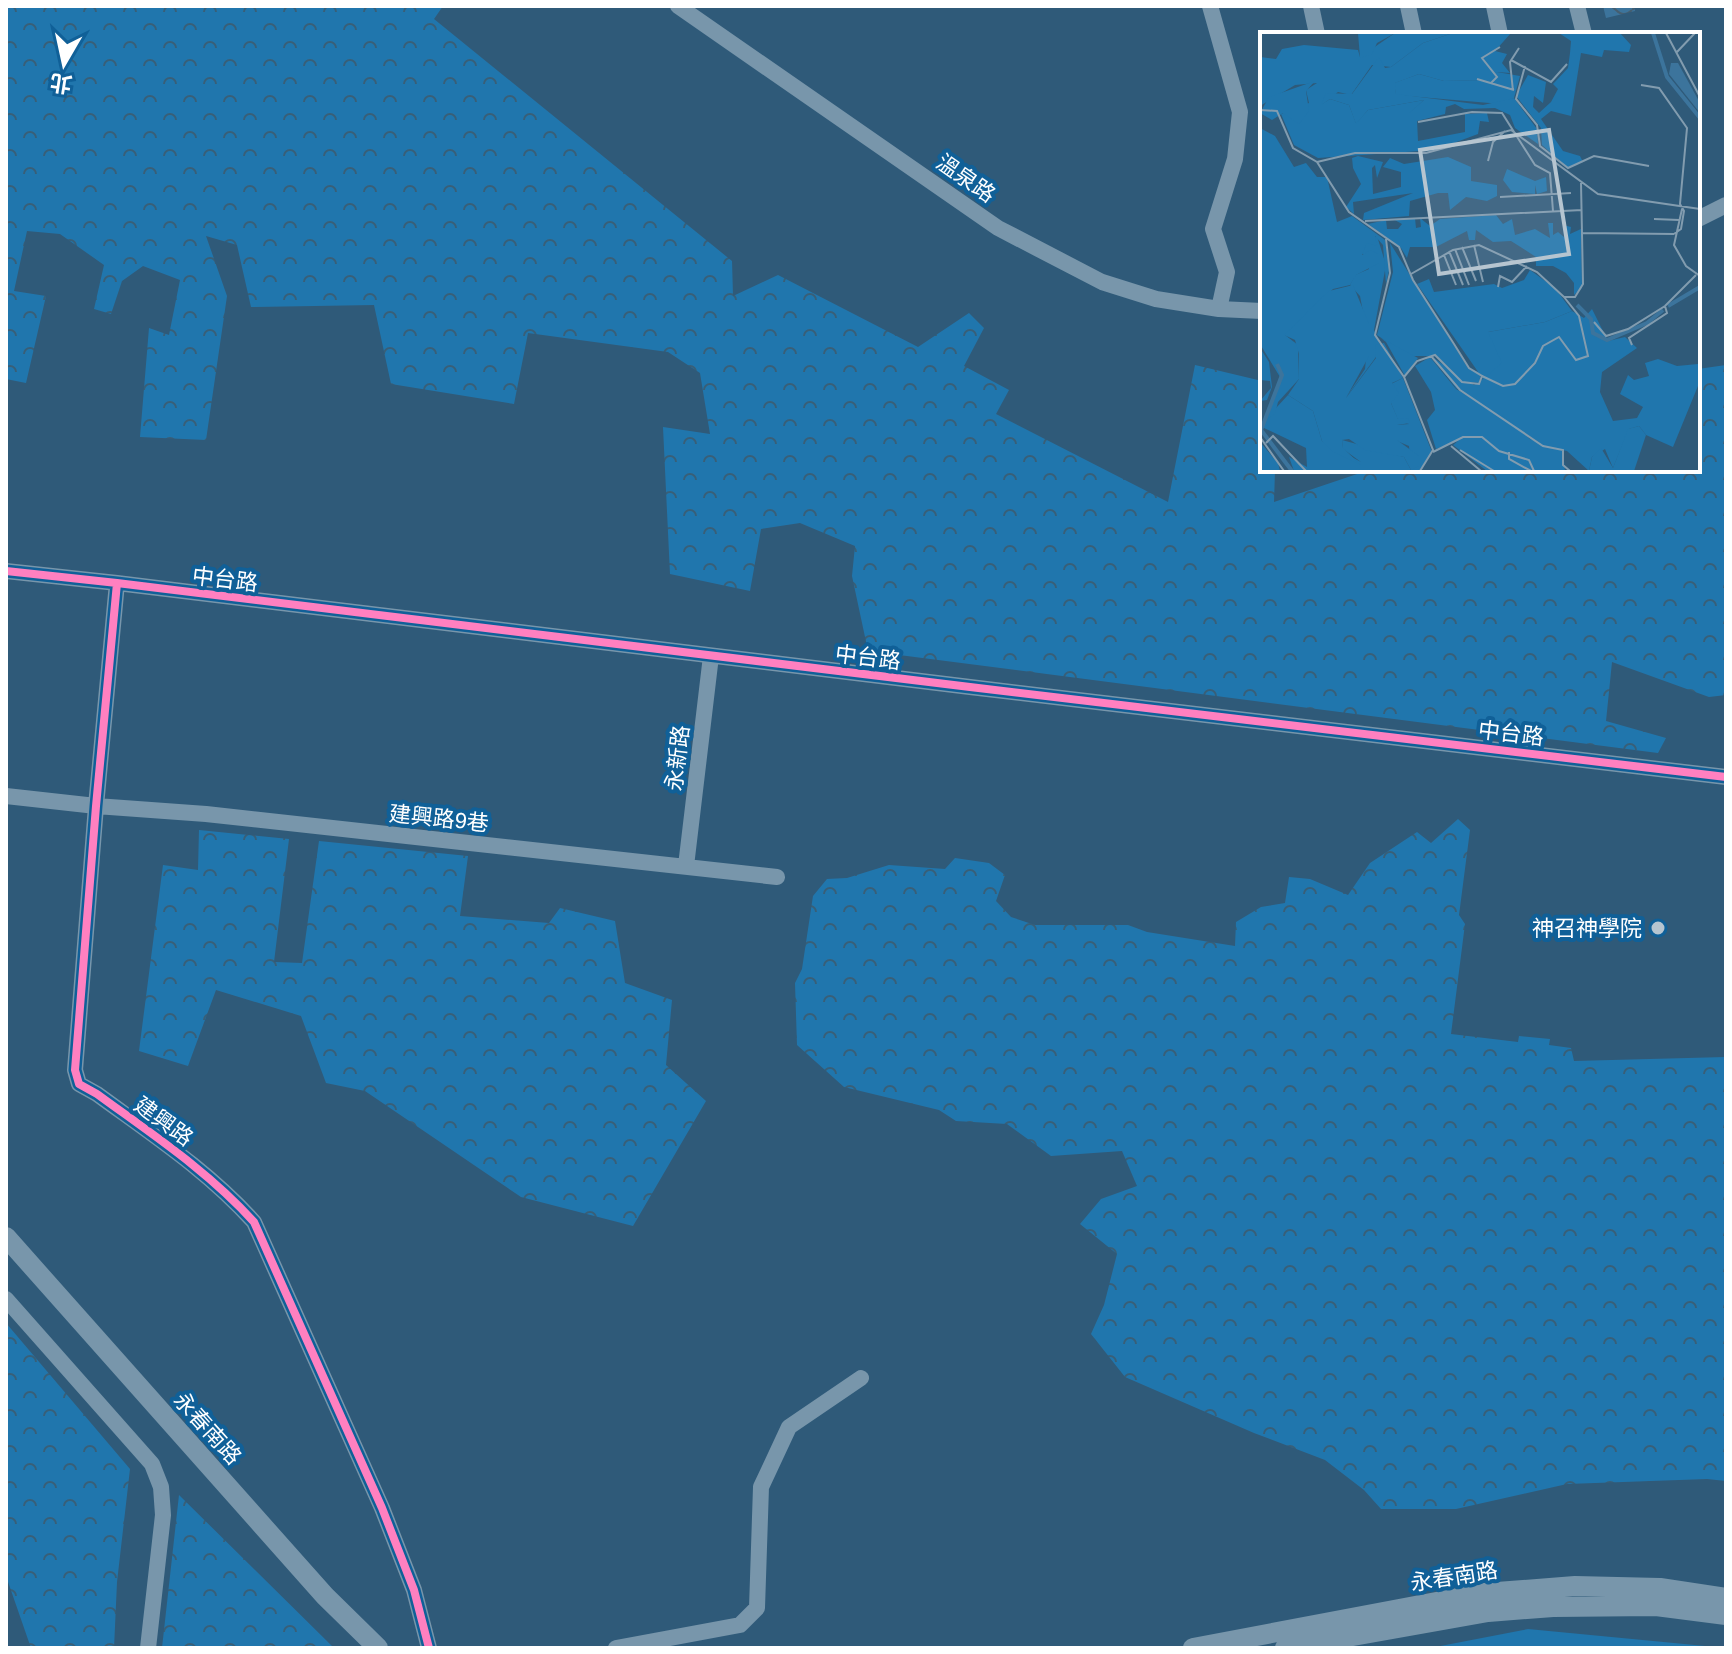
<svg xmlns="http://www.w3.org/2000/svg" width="1732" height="1654" font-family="Arial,'Noto Sans TC',sans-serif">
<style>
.grass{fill:#2076ad}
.forest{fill:url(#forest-crowns)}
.water{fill:url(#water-waves)}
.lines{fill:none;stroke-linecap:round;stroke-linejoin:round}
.minor{stroke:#7896ab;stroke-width:16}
.tertiary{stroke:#7896ab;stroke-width:20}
.cycleway-casing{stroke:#106098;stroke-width:13}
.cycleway{stroke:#ff80c0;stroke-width:8}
.poi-dot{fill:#b6c5d0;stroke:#106098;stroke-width:3}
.labels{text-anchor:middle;stroke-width:8;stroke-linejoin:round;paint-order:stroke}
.street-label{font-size:22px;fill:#fff;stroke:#106098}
.poi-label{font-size:22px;fill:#fff;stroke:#106098;text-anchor:end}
.inset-river{fill:none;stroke:#3c749c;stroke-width:4}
.inset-road{fill:none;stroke:#829caf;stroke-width:2}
.view{fill:#b6c5d0;fill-opacity:0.15;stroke:#b6c5d0;stroke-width:4}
.inset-edge{fill:none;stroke:#fff;stroke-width:4}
</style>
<defs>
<pattern id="forest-crowns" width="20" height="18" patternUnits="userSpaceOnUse" patternTransform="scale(2)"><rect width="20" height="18" fill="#2076ad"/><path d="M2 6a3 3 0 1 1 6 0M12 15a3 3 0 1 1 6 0" fill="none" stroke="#385f78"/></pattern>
<pattern id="water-waves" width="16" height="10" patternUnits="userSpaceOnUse" patternTransform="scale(2)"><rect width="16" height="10" fill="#3c749c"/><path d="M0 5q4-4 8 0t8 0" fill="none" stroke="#455e70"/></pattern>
</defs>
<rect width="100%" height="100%" fill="#2f5a79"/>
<path class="grass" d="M 1528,1629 L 1726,1648 L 1430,1648 Z"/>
<path class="forest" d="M 6,6 L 443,6 L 434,19 L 732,261 L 733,296 L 778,275 L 918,347 L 969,313 L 984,328 L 964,366 L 1009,390 L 996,414 L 1168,502 L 1195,365 L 1262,381 L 1262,470 L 1275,470 L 1274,502 L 1369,470 L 1698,470 L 1698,369 L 1726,365 L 1726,695 L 1709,697 L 1612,662 L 1606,721 L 1666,738 L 1658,753 L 868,651 L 852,576 L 855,546 L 800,523 L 761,529 L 750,591 L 670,574 L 663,427 L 710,434 L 700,373 L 668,352 L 528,333 L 514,404 L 391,384 L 374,305 L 251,307 L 237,245 L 206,236 L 227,296 L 206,440 L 140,437 L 149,328 L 169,335 L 180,280 L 143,266 L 122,281 L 111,314 L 94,309 L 104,265 L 60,234 L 27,231 L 14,291 L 46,296 L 26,383 L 6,379 Z
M 1458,819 L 1470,830 L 1459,915 L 1465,924 L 1451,1034 L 1518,1042 L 1519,1036 L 1550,1039 L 1549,1045 L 1571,1048 L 1574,1061 L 1726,1057 L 1726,1481 L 1707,1479 L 1567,1484 L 1456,1509 L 1381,1509 L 1364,1490 L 1325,1460 L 1254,1433 L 1125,1377 L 1091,1334 L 1104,1305 L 1117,1254 L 1080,1224 L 1101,1199 L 1137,1186 L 1122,1151 L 1051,1156 L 1007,1124 L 956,1121 L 939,1110 L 844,1087 L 797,1045 L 795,983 L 802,969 L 813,896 L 827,879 L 847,878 L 889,865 L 945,869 L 955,858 L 989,863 L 1005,875 L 996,901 L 1011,917 L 1035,925 L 1128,925 L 1147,932 L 1235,946 L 1236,922 L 1261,907 L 1285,903 L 1289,877 L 1310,879 L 1348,895 L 1370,863 L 1417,832 L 1431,843 Z
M 199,830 L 289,839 L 274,962 L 302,963 L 319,841 L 468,856 L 460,916 L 549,923 L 560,908 L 615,921 L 625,983 L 672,1000 L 666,1065 L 706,1101 L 633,1226 L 521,1197 L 365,1091 L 326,1083 L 301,1016 L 216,990 L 188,1066 L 139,1051 L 163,865 L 198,870 Z
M 6,1323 L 130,1469 L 117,1582 L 114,1648 L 31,1648 L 6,1576 Z
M 179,1495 L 334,1648 L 162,1648 Z"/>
<path class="water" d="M 1603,6 L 1634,6 L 1635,11 L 1606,18 Z"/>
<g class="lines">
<path class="minor" d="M 678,6 L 998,228 L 1102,282 L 1156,299 L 1219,309 L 1262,311
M 1210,6 L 1240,112 L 1235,159 L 1213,229 L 1227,272 L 1219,309
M 1311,6 L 1317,34
M 1408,6 L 1414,34
M 1494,6 L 1500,34
M 1577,6 L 1584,34
M 1698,219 L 1726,205
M 6,571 L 117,583 L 970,687 L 1726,777
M 117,583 L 96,806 L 75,1070 L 79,1084 L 97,1094 C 153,1135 208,1171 254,1222 L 382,1508 L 414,1590 L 429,1648
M 6,796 L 96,806 L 206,814 L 777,877
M 686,866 L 711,656
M 6,1299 L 152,1464 L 161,1487 L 163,1515 L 148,1648
M 616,1648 L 740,1625 L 757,1608 L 761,1487 L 789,1427 L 861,1378"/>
<path class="tertiary" d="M 6,1237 L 325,1596 L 378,1648
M 1193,1648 L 1484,1593 L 1575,1586 L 1660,1588 L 1726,1598
M 1285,1648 L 1488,1612 L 1553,1607 L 1656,1606 L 1726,1615"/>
<defs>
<path id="cycleway" d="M 6,571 L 117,583 L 970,687 L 1726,777
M 117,583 L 96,806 L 75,1070 L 79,1084 L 97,1094 C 153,1135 208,1171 254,1222 L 382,1508 L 414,1590 L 429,1648"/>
</defs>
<use href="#cycleway" class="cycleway-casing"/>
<use href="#cycleway" class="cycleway"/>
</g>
<circle class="poi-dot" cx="1658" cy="928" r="8"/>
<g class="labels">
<g class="street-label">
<text transform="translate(966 178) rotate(35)" y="8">溫泉路</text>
<text transform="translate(225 579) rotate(7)" y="8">中台路</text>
<text transform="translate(868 657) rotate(7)" y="8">中台路</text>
<text transform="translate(1511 733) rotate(7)" y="8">中台路</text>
<text transform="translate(677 758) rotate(-83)" y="8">永新路</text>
<text transform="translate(439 818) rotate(6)" y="8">建興路9巷</text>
<text transform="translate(164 1121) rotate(36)" y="8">建興路</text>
<text transform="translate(208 1428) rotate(48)" y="8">永春南路</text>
<text transform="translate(1454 1576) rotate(-9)" y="8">永春南路</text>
</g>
<g class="poi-label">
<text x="1642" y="936">神召神學院</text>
</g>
</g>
<g transform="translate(1260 32)">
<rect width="440" height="440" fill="#2f5a79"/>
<path d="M 135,1 L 193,1 L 163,11 L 131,35 L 112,33 L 91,63 L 78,60 L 62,72 L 70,67 L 89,73 L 96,91 L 108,78 L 164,68 L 150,81 L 157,88 L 158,109 L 205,100 L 205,82 L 227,81 L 229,90 L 220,89 L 218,102 L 175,118 L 58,126 L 34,113 L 21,82 L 49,71 L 46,58 L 57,51 L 35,53 L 0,74 L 0,25 L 16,27 L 22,17 L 44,13 L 98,18 L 100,25 ZM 237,40 L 260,44 L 254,66 L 241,72 L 136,63 L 134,51 L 159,42 L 184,49 L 225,48 ZM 117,204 L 126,233 L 114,298 L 120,310 L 116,325 L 85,367 L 105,337 L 108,306 L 100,264 L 90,253 L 95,243 L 109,237 L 106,222 L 102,222 L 106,210 ZM 130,211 L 208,336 L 221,341 L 219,351 L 203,349 L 177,324 L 147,324 L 117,303 L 133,240 ZM 332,277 L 348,309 L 365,305 L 377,316 L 342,340 L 340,360 L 353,389 L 377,386 L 383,375 L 360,362 L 368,343 L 374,348 L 389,344 L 385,331 L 398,327 L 417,334 L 438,332 L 440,349 L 413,415 L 386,403 L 379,394 L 369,397 L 353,436 L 345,417 L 332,425 L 329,439 L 307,419 L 286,415 L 196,356 L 172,325 L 214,353 L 223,347 L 228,300 L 285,290 L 312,279 L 324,286 ZM 143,346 L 172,420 L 159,439 L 34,439 L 29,425 L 47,435 L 46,416 L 4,396 L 3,390 L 28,363 L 53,379 L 62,409 L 101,430 L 83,417 L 82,408 L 144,425 L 151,438 L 149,414 L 137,409 L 136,393 L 149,392 L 138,388 L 131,371 L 131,352 Z" fill="#2076ad"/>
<path d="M 98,1 L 135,1 L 117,11 L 112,22 L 100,26 ZM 193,1 L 251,1 L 235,19 L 247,22 L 242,31 L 250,41 L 237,40 L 235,48 L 184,49 L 159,42 L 135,51 L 136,62 L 223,73 L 254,66 L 277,97 L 278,112 L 255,96 L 250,83 L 235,76 L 204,77 L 195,72 L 186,75 L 185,82 L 157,89 L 149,81 L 164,68 L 108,78 L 96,92 L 89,73 L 70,67 L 61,73 L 66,61 L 92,62 L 119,25 L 125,36 L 131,35 L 163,11 ZM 299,1 L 360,1 L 371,13 L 369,20 L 344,18 L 342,25 L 321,21 L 311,84 L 291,79 L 281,87 L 303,119 L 320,124 L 323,130 L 308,136 L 282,113 L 281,96 L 256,64 L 268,43 L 286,50 L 283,71 L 274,64 L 273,75 L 279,81 L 291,70 L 298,57 L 293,52 L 308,36 L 310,21 L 311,9 ZM 0,96 L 15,104 L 34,135 L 46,131 L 57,145 L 67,145 L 77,190 L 92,184 L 125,208 L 130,234 L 126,252 L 123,213 L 115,204 L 117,214 L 107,211 L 102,223 L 110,218 L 119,222 L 119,231 L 96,243 L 90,253 L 73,257 L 25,303 L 38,313 L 39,347 L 18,370 L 15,382 L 3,390 L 20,345 L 0,312 ZM 98,124 L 123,130 L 117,146 L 115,133 L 112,136 L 113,162 L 141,155 L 141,140 L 123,135 L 130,126 L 144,132 L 188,125 L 211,135 L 211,149 L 237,153 L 237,164 L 227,169 L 206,165 L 190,178 L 188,161 L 178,161 L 150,169 L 149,184 L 103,188 L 104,181 L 153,161 L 93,170 L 94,182 L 86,175 L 101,152 L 93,136 L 92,126 ZM 247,137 L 275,149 L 286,145 L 287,159 L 277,162 L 275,153 L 275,162 L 252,160 L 243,148 ZM 236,183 L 243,192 L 252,187 L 255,203 L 275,197 L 290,206 L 288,191 L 293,191 L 293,203 L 298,200 L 304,205 L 303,193 L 311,195 L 310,202 L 321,197 L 322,256 L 314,263 L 314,251 L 306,241 L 293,234 L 276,234 L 276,225 L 251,209 L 233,210 L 216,198 L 215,208 L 209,208 L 207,199 L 176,215 L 150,215 L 147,226 L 141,216 L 108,192 L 126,188 L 127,197 L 138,197 L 142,192 L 133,187 L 155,186 L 156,196 L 161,195 L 160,186 L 170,194 L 180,187 ZM 270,238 L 295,256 L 312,279 L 285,290 L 228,300 L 242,331 L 223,347 L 157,252 L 169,247 L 174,260 L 234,252 L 242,256 L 264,248 ZM 0,316 L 9,330 L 12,355 L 7,368 L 0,369 L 11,356 L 10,349 L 0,348 ZM 379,394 L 386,403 L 374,439 L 329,439 L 332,425 L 341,416 L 353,436 L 368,397 ZM 0,410 L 18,431 L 20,439 L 0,439 Z" fill="#2076ad"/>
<path d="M 93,253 L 109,292 L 109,324 L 86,366 L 116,326 L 115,313 L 124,311 L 143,346 L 132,351 L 139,361 L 131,371 L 138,387 L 148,386 L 150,391 L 137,393 L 137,408 L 159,424 L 159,434 L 151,438 L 144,425 L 105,418 L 89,407 L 82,408 L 83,416 L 101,433 L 73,420 L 62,409 L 53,379 L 28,363 L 39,347 L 39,322 L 35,308 L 24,303 L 69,259 ZM 121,306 L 158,326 L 145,344 L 126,310 ZM 170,325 L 196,357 L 246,386 L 270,407 L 303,419 L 305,439 L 227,439 L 193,413 L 198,409 L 176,417 L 167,388 L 175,378 L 171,360 L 155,334 Z" fill="#2076ad"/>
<path d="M 55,49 L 46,59 L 49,79 L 39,92 L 23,81 L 12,88 L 0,81 L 9,65 Z" fill="#2076ad"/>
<path d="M 411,31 L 418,31 L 440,71 L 440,81 L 409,42 Z" fill="#3c749c"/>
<path class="inset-river" d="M 393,1 L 407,45 L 440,86M 317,273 L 331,287 L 333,301 L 347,308 L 387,291 L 403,278M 408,274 L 440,255M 1,398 L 22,343 L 17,332M 1,398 L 32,439"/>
<path class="inset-road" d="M 406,1 L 440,65M 416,21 L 435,1M 251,28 L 291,50 L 307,32M 265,34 L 256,67 L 277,93 L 280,114 L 308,136 L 334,124 L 389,134M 217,47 L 254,58M 231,51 L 237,45 L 222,26 L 240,15M 381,53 L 399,56 L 427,96 L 420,172 L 424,179 L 421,197 L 414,202M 253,59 L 250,30 L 259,16M 0,78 L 17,79 L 33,116 L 57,130 L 89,180 L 139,215 L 153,248 L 194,312 L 209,336 L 222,344 L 219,352 L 202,350 L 175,323 L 157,329 L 144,345M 158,90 L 212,80 L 242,81 L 275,133 L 290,141 L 293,179M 228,129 L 233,110 L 245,99M 57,130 L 95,121 L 166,121 L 251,98 L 338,162 L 440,177M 240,165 L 311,161M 422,177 L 414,213 L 426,234 L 440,244M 394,187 L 419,188M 105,189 L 322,178M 322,201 L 414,202M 126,207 L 130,241 L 115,303 L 144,345 L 173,418 L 160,439M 214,213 L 223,250M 202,215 L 216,249M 195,217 L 209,253M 189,219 L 203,253M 184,223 L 196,253M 151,242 L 193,218 L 219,213 L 277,240 L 304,265 L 315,265 L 323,252 L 321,151M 238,255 L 240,244 L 252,250 L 267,234M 334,290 L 346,304 L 368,297 L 405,274 L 436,243M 372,313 L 369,306 L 407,281 L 405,274M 171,324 L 200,358 L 283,414 L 303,418 L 303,433 L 310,439M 222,344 L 243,354 L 255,352 L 275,331 L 283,314 L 299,305 L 316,328 L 328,324 L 319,284 L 304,265M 0,405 L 24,439M 6,411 L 13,404 L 46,439M 191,414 L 221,439M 200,418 L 234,439M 173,420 L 203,405 L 222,405 L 239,419 L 269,428 L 274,439M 249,420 L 249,427 L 271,439"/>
<path class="view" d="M 289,98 L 309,222 L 179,242 L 160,118 Z"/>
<rect width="440" height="440" class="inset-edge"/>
</g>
<rect width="1732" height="1654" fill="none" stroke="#ffffff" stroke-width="16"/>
<g transform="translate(64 64) rotate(189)" stroke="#106098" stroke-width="6" paint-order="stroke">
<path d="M0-6L14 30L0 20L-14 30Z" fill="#ffffff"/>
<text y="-12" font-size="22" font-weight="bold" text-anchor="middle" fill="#ffffff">北</text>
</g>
</svg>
